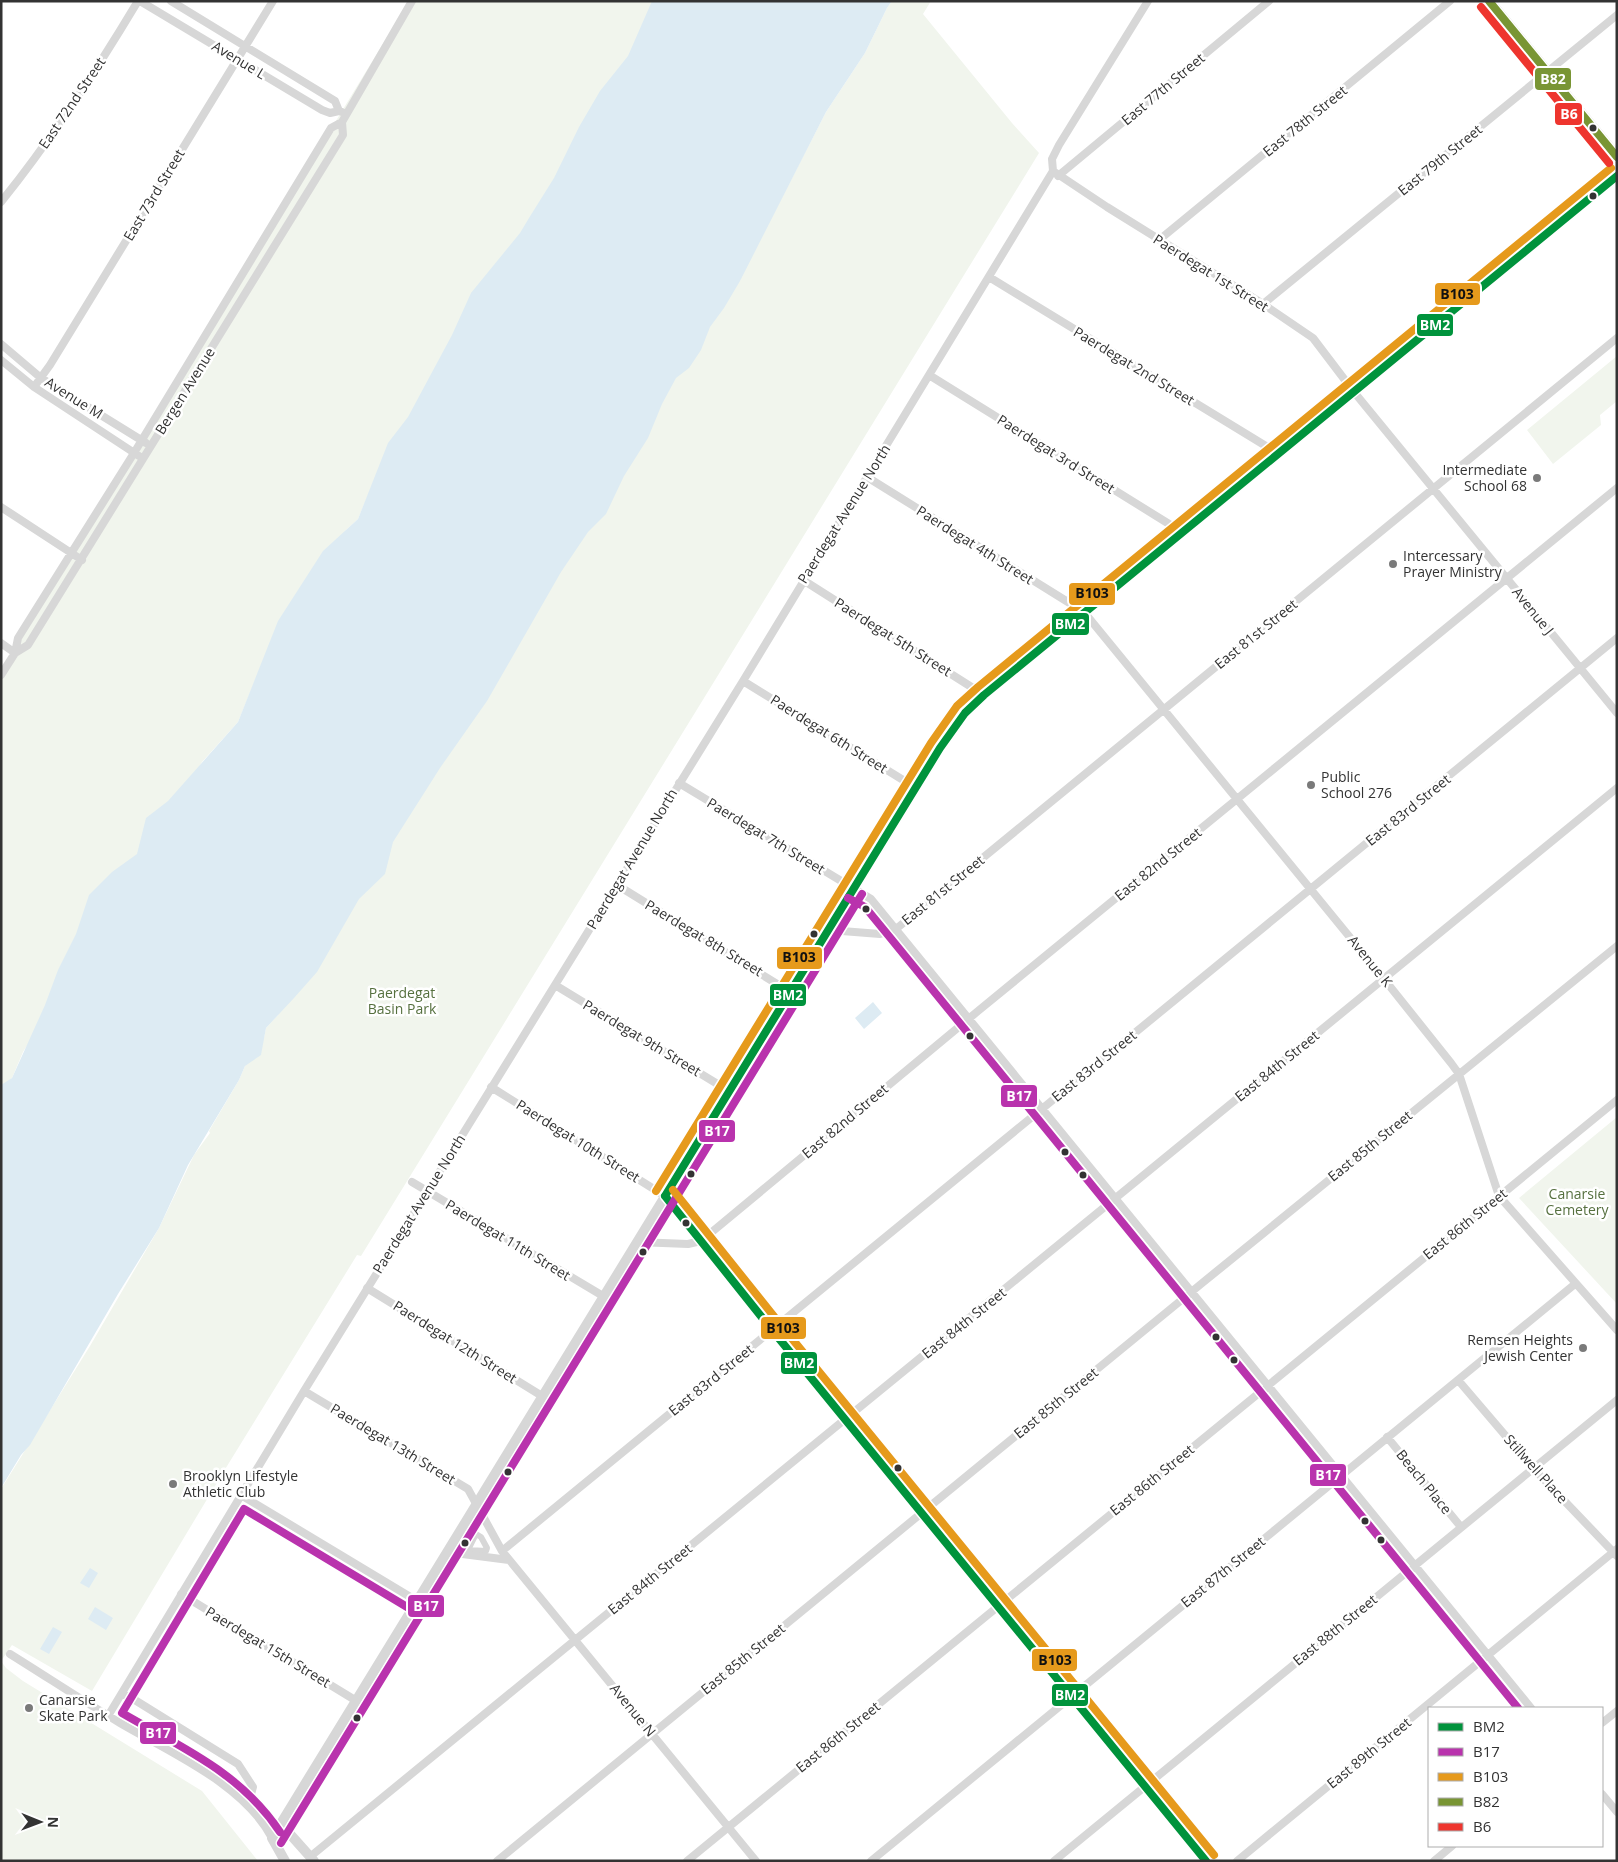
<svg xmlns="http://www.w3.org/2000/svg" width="1618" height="1862" font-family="'Open Sans',sans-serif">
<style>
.green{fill:#f1f5ed}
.water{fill:#ddebf3}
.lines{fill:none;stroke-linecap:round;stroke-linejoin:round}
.pedestrian{stroke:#d7d7d7;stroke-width:6}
.minor{stroke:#d7d7d7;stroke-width:8}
.tertiary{stroke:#d7d7d7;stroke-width:10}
.secondary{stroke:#d0d0d0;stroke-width:11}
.bus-1-casing{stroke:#fff;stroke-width:11}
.bus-2-casing{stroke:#fff;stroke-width:11}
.bus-3-casing{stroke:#fff;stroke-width:11}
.bus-4-casing{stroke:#fff;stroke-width:11}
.bus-5-casing{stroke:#fff;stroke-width:11}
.bus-1{stroke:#00933c;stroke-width:8}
.bus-2{stroke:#b933ad;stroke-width:8}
.bus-3{stroke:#e69a1c;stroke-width:8}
.bus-4{stroke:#799534;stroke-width:8}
.bus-5{stroke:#ee352e;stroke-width:8}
.bus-dot{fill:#333;stroke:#fff;stroke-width:2}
.poi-dot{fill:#7a7a7a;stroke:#fff;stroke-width:2}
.labels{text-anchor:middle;stroke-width:5;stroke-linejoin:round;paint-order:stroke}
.street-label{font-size:14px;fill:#333;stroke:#fff}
.poi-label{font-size:14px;fill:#333;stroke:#fff;text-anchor:start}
.park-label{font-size:14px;fill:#56703f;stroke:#fff}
.line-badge{stroke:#fff;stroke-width:2}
.badge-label{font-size:14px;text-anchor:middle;font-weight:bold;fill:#fff}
.pale-badge-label{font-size:14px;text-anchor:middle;font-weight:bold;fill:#111}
</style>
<rect width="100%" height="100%" fill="#fff"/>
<path class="green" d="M 409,1 L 673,1 L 368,495 L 358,519 L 346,530 L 258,673 L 238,722 L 202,762 L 23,1052 L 12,1078 L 1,1087 L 1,670 Z
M 892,1 L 931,1 L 923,14 L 1012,123 L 1039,153 L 361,1256 L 357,1255 L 224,1471 L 92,1691 L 12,1645 L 1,1661 L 1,1489 L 90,1346 L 159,1228 L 194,1155 L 210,1133 L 209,1131 L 239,1080 L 245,1066 L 264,1038 L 266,1028 L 278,1015 L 774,213 L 826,112 L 865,53 L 887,8 Z
M 1617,356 L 1617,401 L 1600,415 L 1601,425 L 1553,464 L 1527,430 Z
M 1617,1117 L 1617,1304 L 1519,1198 Z
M 1,1661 L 6,1668 L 23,1681 L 202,1791 L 258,1861 L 1,1861 Z"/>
<path class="water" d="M 652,1 L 892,1 L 887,8 L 865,53 L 826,112 L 740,281 L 724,308 L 710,327 L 701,350 L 689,368 L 676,378 L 662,404 L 648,438 L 624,476 L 606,514 L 588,532 L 561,572 L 487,701 L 440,768 L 393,842 L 385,874 L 359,899 L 317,972 L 294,998 L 266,1028 L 261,1055 L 245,1066 L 239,1080 L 188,1165 L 159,1228 L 118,1294 L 30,1445 L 21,1455 L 1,1488 L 1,1085 L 12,1078 L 45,1005 L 58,970 L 76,934 L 89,895 L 112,872 L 137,854 L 146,818 L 168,801 L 238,722 L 278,621 L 323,551 L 358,519 L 388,443 L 408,417 L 452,335 L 471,293 L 520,233 L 529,218 L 554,178 L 579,127 L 600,91 L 628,56 Z
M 873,1002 L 882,1013 L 864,1029 L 855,1018 Z
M 90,1568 L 98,1573 L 89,1588 L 80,1583 Z
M 95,1607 L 113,1618 L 106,1630 L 88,1619 Z
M 53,1627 L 62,1632 L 49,1654 L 40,1649 Z"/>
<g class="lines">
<path class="pedestrian" d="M 476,1534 L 481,1537 L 487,1548 L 486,1551 L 468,1550 Z"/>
<path class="minor" d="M 140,1 L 322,110 L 330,113 L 339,111
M 171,1 L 335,101 L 339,111 L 342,112
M 1053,171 L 1107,207 L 1263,304 L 1313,338 L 1354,392 L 1617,713
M 1058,176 L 1269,1
M 1,202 C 52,139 96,71 138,1
M 1159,240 L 1450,1
M 989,277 L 1279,454
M 1263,304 L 1617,15
M 1,344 L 41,378 L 146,443
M 1,360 L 34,387 L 139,456
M 929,375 L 1182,532
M 34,387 L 50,365 L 273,1
M 867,477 L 1084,612 L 1384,979 L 1451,1063 L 1459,1074 L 1499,1196 L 1617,1330
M 1,507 L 82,560
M 803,580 L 984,695
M 1,643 L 15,653
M 15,653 L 28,645 L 343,135 L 342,122
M 1,675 L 15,653 L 18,638 L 134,453 L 331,128 L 342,122 L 412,1
M 743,681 L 916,788
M 679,783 L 871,899 L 1531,1708
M 617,885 L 790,992
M 829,930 L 880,934 L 896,929 L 1617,338
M 555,985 L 729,1091
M 491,1087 L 665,1196 L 772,1330 L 1206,1861
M 412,1182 L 603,1296
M 637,1242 L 688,1244 L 701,1241 L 978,1011 L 1617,488
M 367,1288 L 542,1396
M 1458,1380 L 1533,1468 L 1617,1556
M 304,1391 L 468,1489 L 502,1551 L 756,1861
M 1387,1437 L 1461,1527
M 241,1495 L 417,1601
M 502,1551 L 1617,638
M 447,1552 L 509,1560
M 181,1594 L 355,1700
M 10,1654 C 47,1677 83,1701 120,1723 C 171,1753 244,1784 272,1838
M 122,1694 L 130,1697 L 238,1764 L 253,1787 L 248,1805
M 108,1716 L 304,1391 L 743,681 L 1053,171 L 1052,159 L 1059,145 L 1148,1
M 1602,1723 L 1617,1711
M 1602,1794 L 1617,1812
M 311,1856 L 1617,788
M 497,1861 L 1201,1284 L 1617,946
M 687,1861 L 1617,1100
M 871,1861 L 1575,1284
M 1054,1861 L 1617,1400
M 1237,1861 L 1617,1549
M 1434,1861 L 1452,1846"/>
<path class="tertiary" d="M 281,1824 L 314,1861
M 285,1861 L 272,1838 L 291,1807 L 940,748 L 965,713 L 984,695 L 1617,176"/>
<path class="secondary" d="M 1489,1 L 1617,157"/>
<defs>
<path id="bus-1" d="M 665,1196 L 940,748 L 965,713 L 984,695 L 1617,176
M 665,1196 L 772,1330 L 1206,1861"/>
<path id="bus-2" d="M 848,898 L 865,907 L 888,935 L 1518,1708
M 280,1832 C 240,1772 182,1748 122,1713 L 244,1509 L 412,1610
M 281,1843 L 862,894"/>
<path id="bus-3" d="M 673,1190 L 780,1324 L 1214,1855
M 656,1191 L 931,743 L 957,706 L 978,687 L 1611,168"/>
<path id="bus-4" d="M 1489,1 L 1617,157"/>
<path id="bus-5" d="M 1481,7 L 1609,163"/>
</defs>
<use href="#bus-1" class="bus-1-casing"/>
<use href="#bus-2" class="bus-2-casing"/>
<use href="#bus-3" class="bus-3-casing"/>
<use href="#bus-4" class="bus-4-casing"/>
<use href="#bus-5" class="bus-5-casing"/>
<use href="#bus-1" class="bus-1"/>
<use href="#bus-2" class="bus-2"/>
<use href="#bus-3" class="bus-3"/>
<use href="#bus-4" class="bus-4"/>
<use href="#bus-5" class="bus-5"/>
</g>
<g class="bus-dot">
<circle cx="1593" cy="128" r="4.5"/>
<circle cx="1593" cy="196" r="4.5"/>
<circle cx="866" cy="909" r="4.5"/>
<circle cx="814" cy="934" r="4.5"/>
<circle cx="970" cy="1036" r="4.5"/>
<circle cx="1065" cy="1152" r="4.5"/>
<circle cx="691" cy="1174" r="4.5"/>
<circle cx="1083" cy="1175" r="4.5"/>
<circle cx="686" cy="1223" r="4.5"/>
<circle cx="643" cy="1252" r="4.5"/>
<circle cx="1216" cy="1337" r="4.5"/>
<circle cx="1234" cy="1360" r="4.5"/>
<circle cx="898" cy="1468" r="4.5"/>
<circle cx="508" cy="1472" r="4.5"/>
<circle cx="1365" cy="1521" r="4.5"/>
<circle cx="1381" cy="1540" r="4.5"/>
<circle cx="465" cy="1543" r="4.5"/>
<circle cx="357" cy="1718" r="4.5"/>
</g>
<g class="poi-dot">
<circle cx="1537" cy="478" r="5"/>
<circle cx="1393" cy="564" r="5"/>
<circle cx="1311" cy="785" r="5"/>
<circle cx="1583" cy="1348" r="5"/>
<circle cx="173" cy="1484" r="5"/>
<circle cx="29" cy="1708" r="5"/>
</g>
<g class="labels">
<g class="street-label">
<text transform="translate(239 60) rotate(31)" y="5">Avenue L</text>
<text transform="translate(1163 89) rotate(-40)" y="5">East 77th Street</text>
<text transform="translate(72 103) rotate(-56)" y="5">East 72nd Street</text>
<text transform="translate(1305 121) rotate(-39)" y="5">East 78th Street</text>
<text transform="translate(1440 160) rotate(-39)" y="5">East 79th Street</text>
<text transform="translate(154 195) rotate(-59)" y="5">East 73rd Street</text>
<text transform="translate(1211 273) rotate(32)" y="5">Paerdegat 1st Street</text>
<text transform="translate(1134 366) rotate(31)" y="5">Paerdegat 2nd Street</text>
<text transform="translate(185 391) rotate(-58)" y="5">Bergen Avenue</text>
<text transform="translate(74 398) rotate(32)" y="5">Avenue M</text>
<text transform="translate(1056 454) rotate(32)" y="5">Paerdegat 3rd Street</text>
<text transform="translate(844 514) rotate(-58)" y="5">Paerdegat Avenue North</text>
<text transform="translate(975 545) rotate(32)" y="5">Paerdegat 4th Street</text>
<text transform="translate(1533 611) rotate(51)" y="5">Avenue J</text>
<text transform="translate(1256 634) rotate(-39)" y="5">East 81st Street</text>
<text transform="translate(893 637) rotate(32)" y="5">Paerdegat 5th Street</text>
<text transform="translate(829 734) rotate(32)" y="5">Paerdegat 6th Street</text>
<text transform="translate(1408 810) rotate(-39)" y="5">East 83rd Street</text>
<text transform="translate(766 836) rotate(31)" y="5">Paerdegat 7th Street</text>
<text transform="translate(632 859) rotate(-59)" y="5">Paerdegat Avenue North</text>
<text transform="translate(1158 864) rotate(-39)" y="5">East 82nd Street</text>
<text transform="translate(943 890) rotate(-39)" y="5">East 81st Street</text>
<text transform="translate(704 938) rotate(31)" y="5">Paerdegat 8th Street</text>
<text transform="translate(1370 961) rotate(51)" y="5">Avenue K</text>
<text transform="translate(642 1038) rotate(31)" y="5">Paerdegat 9th Street</text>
<text transform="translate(1094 1066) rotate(-39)" y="5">East 83rd Street</text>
<text transform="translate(1277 1066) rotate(-39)" y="5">East 84th Street</text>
<text transform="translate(845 1121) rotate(-40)" y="5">East 82nd Street</text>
<text transform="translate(578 1141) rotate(32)" y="5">Paerdegat 10th Street</text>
<text transform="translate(1370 1146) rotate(-39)" y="5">East 85th Street</text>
<text transform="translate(419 1204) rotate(-58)" y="5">Paerdegat Avenue North</text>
<text transform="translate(1465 1224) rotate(-39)" y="5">East 86th Street</text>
<text transform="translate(508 1240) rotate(31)" y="5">Paerdegat 11th Street</text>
<text transform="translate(964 1323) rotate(-39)" y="5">East 84th Street</text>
<text transform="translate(455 1342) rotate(32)" y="5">Paerdegat 12th Street</text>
<text transform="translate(711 1380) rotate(-39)" y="5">East 83rd Street</text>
<text transform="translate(1056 1403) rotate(-39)" y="5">East 85th Street</text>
<text transform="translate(393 1444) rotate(31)" y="5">Paerdegat 13th Street</text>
<text transform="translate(1536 1469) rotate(48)" y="5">Stillwell Place</text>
<text transform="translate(1152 1480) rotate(-39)" y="5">East 86th Street</text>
<text transform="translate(1424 1482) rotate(51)" y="5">Beach Place</text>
<text transform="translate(1223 1572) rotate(-39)" y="5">East 87th Street</text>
<text transform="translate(650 1579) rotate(-39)" y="5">East 84th Street</text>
<text transform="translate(1335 1630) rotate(-39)" y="5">East 88th Street</text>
<text transform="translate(268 1647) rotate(31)" y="5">Paerdegat 15th Street</text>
<text transform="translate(743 1659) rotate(-39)" y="5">East 85th Street</text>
<text transform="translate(633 1710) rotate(51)" y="5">Avenue N</text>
<text transform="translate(838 1737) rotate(-39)" y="5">East 86th Street</text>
<text transform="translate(1369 1753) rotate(-39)" y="5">East 89th Street</text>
</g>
<g class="poi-label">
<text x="1527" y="475" text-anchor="end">Intermediate<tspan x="1527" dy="16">School 68</tspan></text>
<text x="1403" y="561">Intercessary<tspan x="1403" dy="16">Prayer Ministry</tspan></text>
<text x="1321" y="782">Public<tspan x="1321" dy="16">School 276</tspan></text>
<text x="1573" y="1345" text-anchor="end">Remsen Heights<tspan x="1573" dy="16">Jewish Center</tspan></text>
<text x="183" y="1481">Brooklyn Lifestyle<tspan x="183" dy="16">Athletic Club</tspan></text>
<text x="39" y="1705">Canarsie<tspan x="39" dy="16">Skate Park</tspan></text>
</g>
<g class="park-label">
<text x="402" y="998">Paerdegat<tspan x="402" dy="16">Basin Park</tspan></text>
<text x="1577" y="1199">Canarsie<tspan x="1577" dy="16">Cemetery</tspan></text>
</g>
</g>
<g class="line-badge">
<rect x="1534" y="67" width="38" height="24" rx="5" fill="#799534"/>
<rect x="1554" y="102" width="29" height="24" rx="5" fill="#ee352e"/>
<rect x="1434" y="282" width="47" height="24" rx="5" fill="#e69a1c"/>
<rect x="1416" y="313" width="38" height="24" rx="5" fill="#00933c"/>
<rect x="1068" y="582" width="48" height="24" rx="5" fill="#e69a1c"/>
<rect x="1051" y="612" width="39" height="24" rx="5" fill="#00933c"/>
<rect x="776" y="946" width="47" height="24" rx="5" fill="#e69a1c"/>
<rect x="769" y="983" width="38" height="24" rx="5" fill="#00933c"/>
<rect x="1000" y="1084" width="38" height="24" rx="5" fill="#b933ad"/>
<rect x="698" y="1119" width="38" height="24" rx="5" fill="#b933ad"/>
<rect x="760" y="1316" width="47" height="24" rx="5" fill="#e69a1c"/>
<rect x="780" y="1351" width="38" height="24" rx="5" fill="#00933c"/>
<rect x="1309" y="1463" width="38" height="24" rx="5" fill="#b933ad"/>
<rect x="407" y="1594" width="38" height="24" rx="5" fill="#b933ad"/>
<rect x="1031" y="1648" width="47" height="24" rx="5" fill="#e69a1c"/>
<rect x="1051" y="1683" width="38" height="24" rx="5" fill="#00933c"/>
<rect x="139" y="1721" width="38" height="24" rx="5" fill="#b933ad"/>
</g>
<g class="badge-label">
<text x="1553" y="84">B82</text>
<text x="1569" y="119">B6</text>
<text x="1435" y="330">BM2</text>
<text x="1070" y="629">BM2</text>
<text x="788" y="1000">BM2</text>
<text x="1019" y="1101">B17</text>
<text x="717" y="1136">B17</text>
<text x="799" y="1368">BM2</text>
<text x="1328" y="1480">B17</text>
<text x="426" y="1611">B17</text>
<text x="1070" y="1700">BM2</text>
<text x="158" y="1738">B17</text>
</g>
<g class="pale-badge-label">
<text x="1457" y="299">B103</text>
<text x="1092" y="598">B103</text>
<text x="799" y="962">B103</text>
<text x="783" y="1333">B103</text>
<text x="1055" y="1665">B103</text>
</g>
<rect width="1618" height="1862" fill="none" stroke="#333333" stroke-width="5"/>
<rect x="1428" y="1707" width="175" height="140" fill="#ffffff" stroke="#adadad"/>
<rect x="1438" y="1723" width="25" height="8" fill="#00933c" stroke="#adadad"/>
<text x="1473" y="1732" font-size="15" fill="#333333">BM2</text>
<rect x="1438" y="1748" width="25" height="8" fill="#b933ad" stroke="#adadad"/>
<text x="1473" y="1757" font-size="15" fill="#333333">B17</text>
<rect x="1438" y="1773" width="25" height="8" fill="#e69a1c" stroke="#adadad"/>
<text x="1473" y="1782" font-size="15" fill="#333333">B103</text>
<rect x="1438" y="1798" width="25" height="8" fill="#799534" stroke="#adadad"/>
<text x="1473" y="1807" font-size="15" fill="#333333">B82</text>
<rect x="1438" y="1823" width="25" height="8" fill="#ee352e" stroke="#adadad"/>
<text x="1473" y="1832" font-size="15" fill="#333333">B6</text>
<g transform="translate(40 1822) rotate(91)" stroke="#ffffff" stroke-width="4" paint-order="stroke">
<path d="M0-4L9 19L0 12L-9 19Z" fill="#333333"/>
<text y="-8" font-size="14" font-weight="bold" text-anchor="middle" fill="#333333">N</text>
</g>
</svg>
